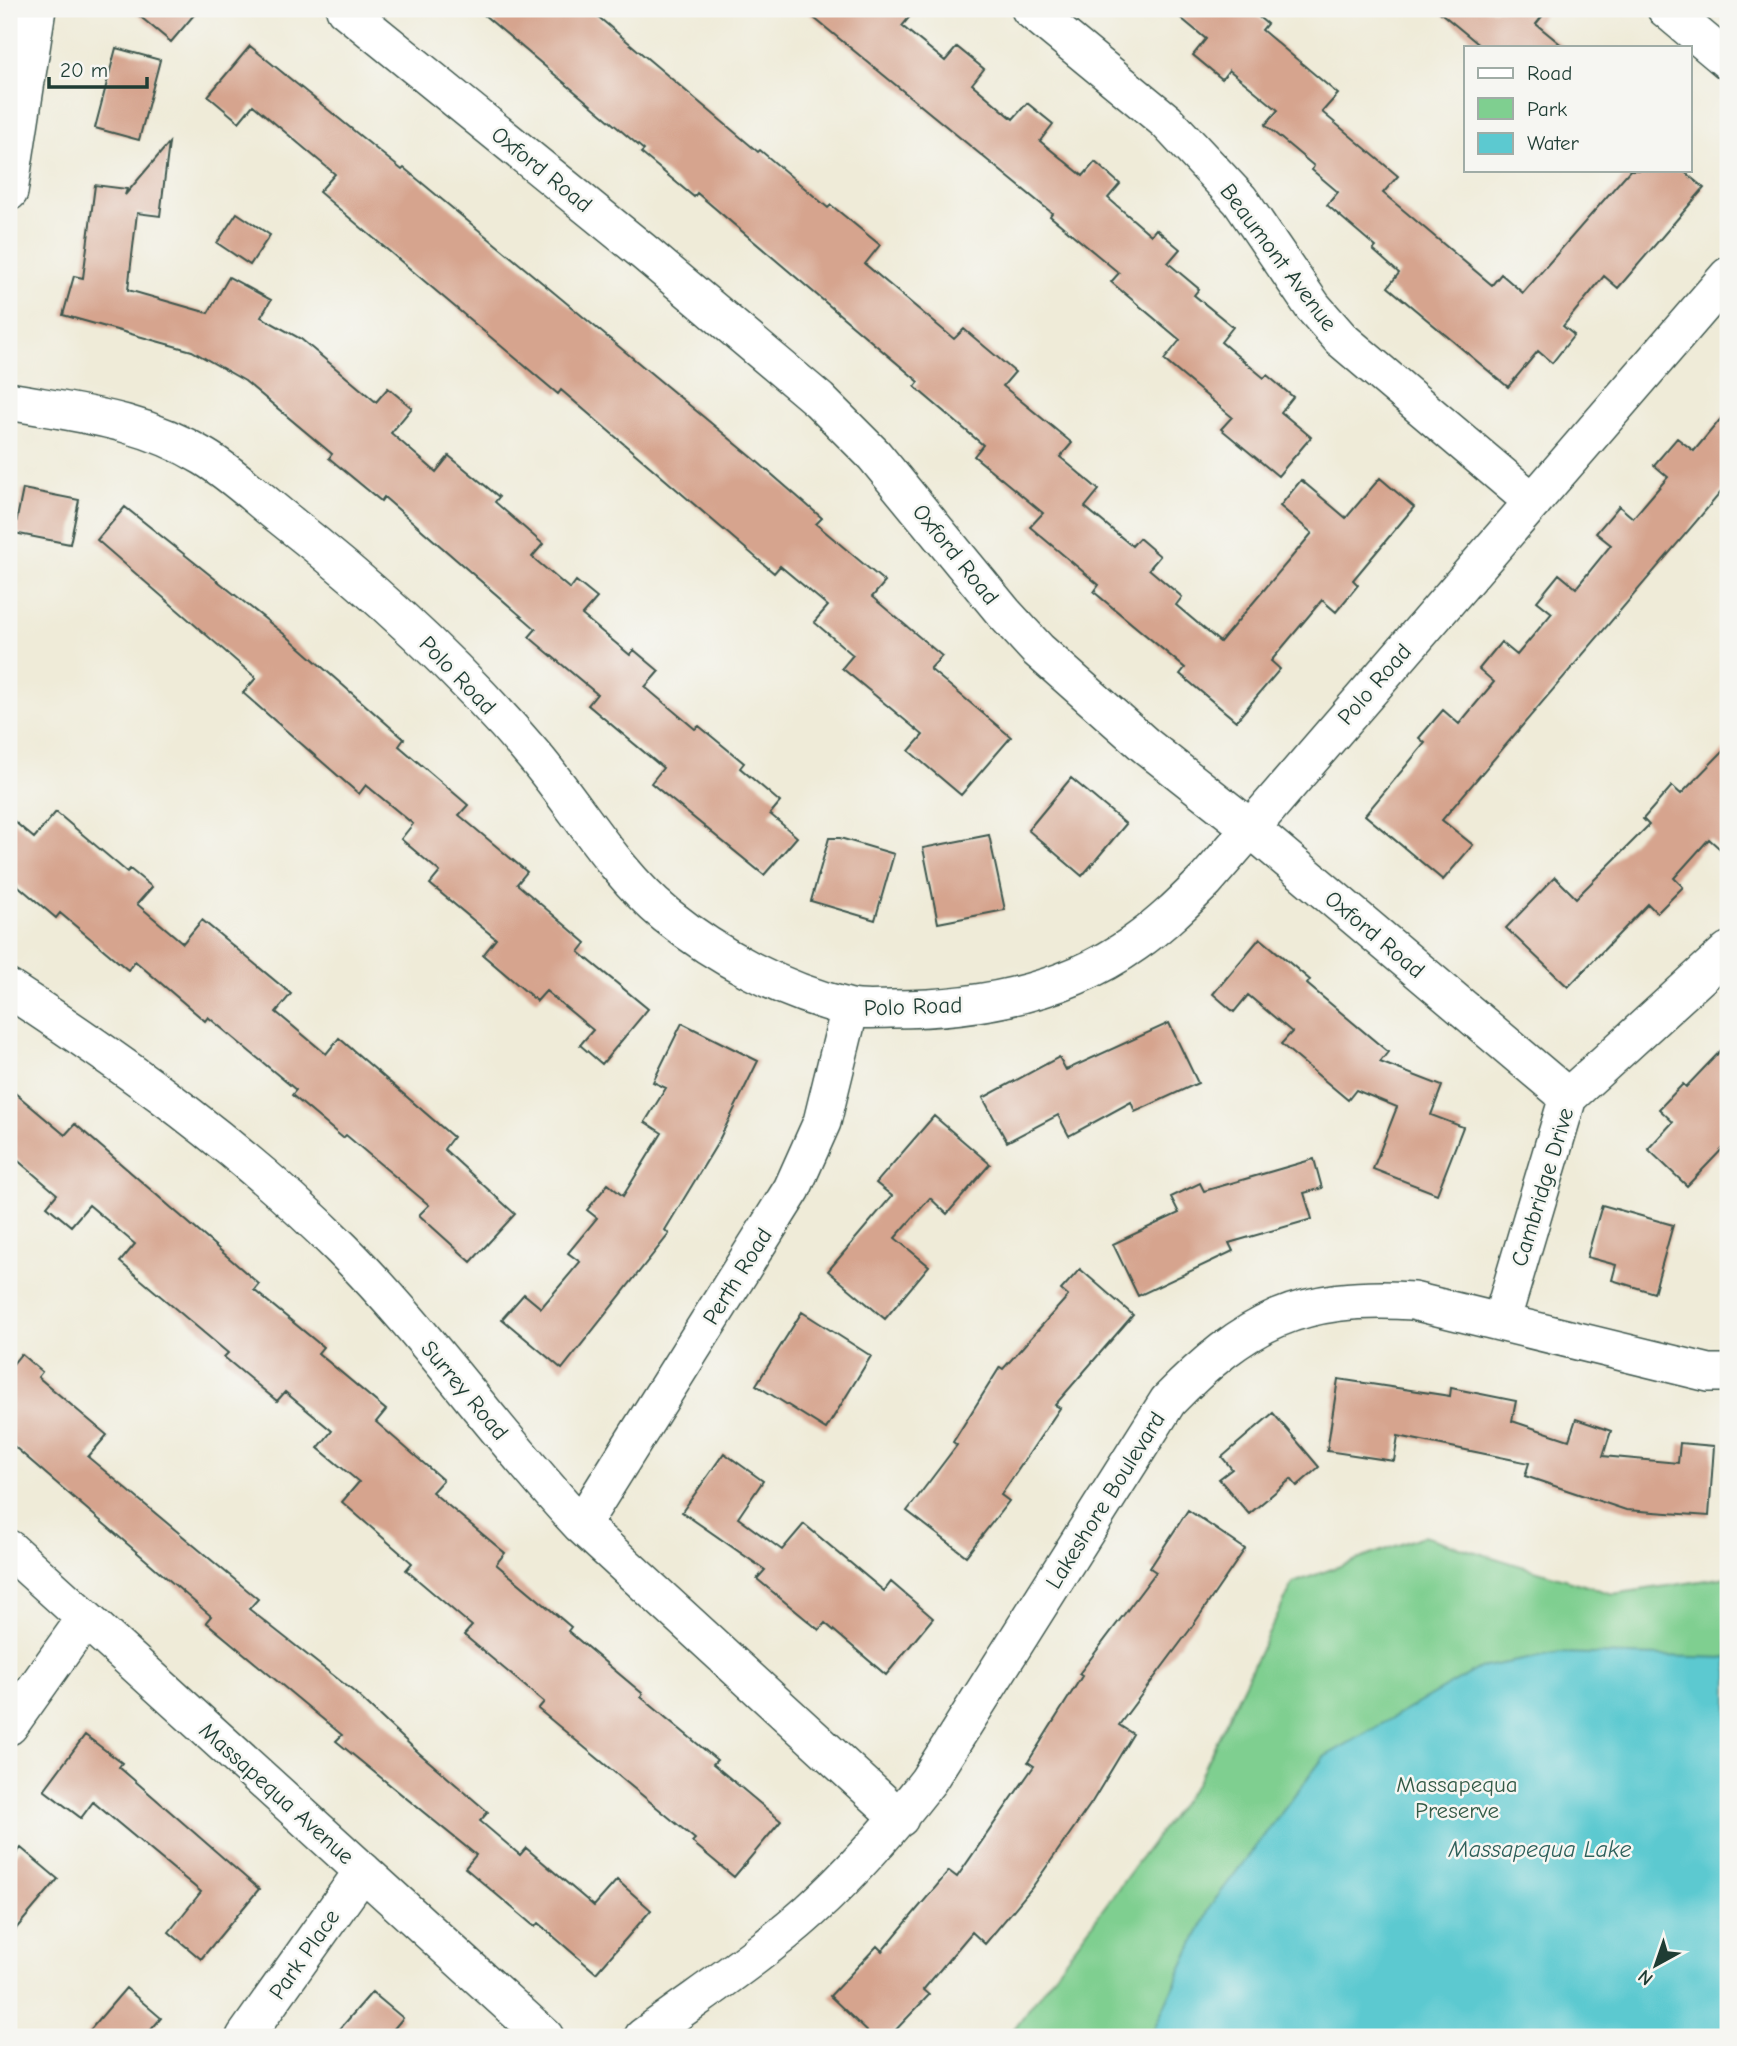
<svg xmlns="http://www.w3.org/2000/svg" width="1737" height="2046" font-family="'Comic Neue',sans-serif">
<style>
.green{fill:#7fcf90;stroke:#4f8662;stroke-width:2}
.water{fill:#5cc9d0;stroke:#3e8382;stroke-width:2}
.building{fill:#d6a48e}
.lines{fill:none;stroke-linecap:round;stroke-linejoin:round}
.minor-casing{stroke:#3e574d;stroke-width:40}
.minor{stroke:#fff;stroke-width:37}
.labels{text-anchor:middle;stroke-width:5;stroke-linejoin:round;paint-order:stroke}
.street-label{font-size:23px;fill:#1f3d34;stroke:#f6f6f2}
.park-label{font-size:23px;fill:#325a46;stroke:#f6f6f2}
.water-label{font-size:24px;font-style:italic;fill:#2e605b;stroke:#f6f6f2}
</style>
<rect width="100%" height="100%" fill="#f6f6f2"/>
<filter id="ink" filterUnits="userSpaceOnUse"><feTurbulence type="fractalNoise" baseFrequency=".0143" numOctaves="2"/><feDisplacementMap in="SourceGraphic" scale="14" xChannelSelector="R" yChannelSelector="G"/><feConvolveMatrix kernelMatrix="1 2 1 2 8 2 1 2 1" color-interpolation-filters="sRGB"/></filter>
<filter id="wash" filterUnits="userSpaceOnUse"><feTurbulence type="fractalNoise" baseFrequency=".00686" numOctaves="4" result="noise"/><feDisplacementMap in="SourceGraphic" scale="28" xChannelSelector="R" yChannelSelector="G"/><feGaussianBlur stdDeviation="1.57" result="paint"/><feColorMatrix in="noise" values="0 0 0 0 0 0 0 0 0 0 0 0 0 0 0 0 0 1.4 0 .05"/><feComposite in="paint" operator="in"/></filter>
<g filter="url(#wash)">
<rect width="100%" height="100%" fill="#efebd8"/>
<path class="green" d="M 1423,1536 L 1613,1594 L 1728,1577 L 1728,2037 L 1008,2037 L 1197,1782 L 1293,1583 Z"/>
<path class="water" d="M 1560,1653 L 1728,1658 L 1728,2037 L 1150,2037 L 1211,1905 L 1324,1757 L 1480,1668 Z"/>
<g id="blocks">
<path class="building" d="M 131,9 L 199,9 L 171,42 Z
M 477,9 L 589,9 L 758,152 L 760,150 L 828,208 L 831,205 L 880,245 L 865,264 L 954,339 L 964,329 L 1015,372 L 1003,386 L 1072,443 L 1060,457 L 1099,490 L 1085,507 L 1132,546 L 1139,538 L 1160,556 L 1149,569 L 1182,597 L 1176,605 L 1220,642 L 1312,533 L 1280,506 L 1301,480 L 1346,518 L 1380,478 L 1414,507 L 1353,580 L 1358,585 L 1336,612 L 1322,600 L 1271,661 L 1280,669 L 1236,721 L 1180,674 L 1185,668 L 1094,592 L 1099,585 L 1030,527 L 1043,513 L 974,456 L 983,445 L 915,387 L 919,382 L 697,193 L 694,197 L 641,153 L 644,150 Z
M 803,9 L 916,9 L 902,26 L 945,61 L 957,47 L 984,69 L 972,84 L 1013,119 L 1027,103 L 1053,124 L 1040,141 L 1083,176 L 1095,162 L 1120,184 L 1108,198 L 1151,235 L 1156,229 L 1180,249 L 1168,263 L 1199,289 L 1194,295 L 1233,327 L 1221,342 L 1264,378 L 1267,375 L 1293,397 L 1281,412 L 1311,437 L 1278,476 L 1221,429 L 1232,417 L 1164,360 L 1180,340 L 1111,282 L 1119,273 L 1050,216 L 1052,213 Z
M 1170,9 L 1249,9 L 1267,24 L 1262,30 L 1338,94 L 1322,112 L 1398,176 L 1383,193 L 1492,285 L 1501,274 L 1523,293 L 1630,170 L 1682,170 L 1704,188 L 1618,288 L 1604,276 L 1563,326 L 1574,335 L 1552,363 L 1538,351 L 1508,387 L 1388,287 L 1399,273 L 1373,250 L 1376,247 L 1327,205 L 1338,192 L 1312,170 L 1314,166 L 1265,125 L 1278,110 L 1229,70 L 1222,79 L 1193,55 L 1206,39 Z
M 1436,9 L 1548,9 L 1536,24 L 1564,47 L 1482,47 Z
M 250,46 L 402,170 L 404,168 L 753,458 L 822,518 L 816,524 L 885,582 L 872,597 L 942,656 L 930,669 L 1011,737 L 961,795 L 909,751 L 923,735 L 842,668 L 853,655 L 814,622 L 828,606 L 780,566 L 774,573 L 561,390 L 558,394 L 319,192 L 335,174 L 253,105 L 239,122 L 208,96 Z
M 116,48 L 160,60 L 139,140 L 95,128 Z
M 169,143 L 160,216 L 137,213 L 128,290 L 208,313 L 229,277 L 271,300 L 261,317 L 301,339 L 376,402 L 388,388 L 412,408 L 391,433 L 436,472 L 449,456 L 499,497 L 495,502 L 543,544 L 532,557 L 570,589 L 576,581 L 597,598 L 582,615 L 630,655 L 634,650 L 659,671 L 645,687 L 695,729 L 699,726 L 744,763 L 740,768 L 780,802 L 770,814 L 797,837 L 764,875 L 651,783 L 663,768 L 588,705 L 597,694 L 529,637 L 536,629 L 384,497 L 381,501 L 329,458 L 332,454 L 245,381 L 192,351 L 63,315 L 74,276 L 83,278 L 95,185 L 127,189 L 125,195 Z
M 237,213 L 270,235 L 250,265 L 217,243 Z
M 1728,410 L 1728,484 L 1442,820 L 1473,845 L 1443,880 L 1365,815 L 1425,743 L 1419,738 L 1443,710 L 1459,724 L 1494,682 L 1479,669 L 1501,642 L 1517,655 L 1552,613 L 1537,601 L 1559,574 L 1576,588 L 1611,545 L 1596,533 L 1619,506 L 1633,518 L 1668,477 L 1654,465 L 1677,438 L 1694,451 Z
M 23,489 L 79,500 L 70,544 L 14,533 Z
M 125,507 L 289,638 L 404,739 L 399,746 L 468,805 L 459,815 L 527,872 L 517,884 L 586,943 L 579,952 L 648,1009 L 602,1064 L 580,1045 L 593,1030 L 546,991 L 537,1001 L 483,955 L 496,939 L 430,884 L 440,872 L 401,839 L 413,824 L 366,785 L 359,794 L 243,693 L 256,678 L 97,540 Z
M 1728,746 L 1728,856 L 1709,839 L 1674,878 L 1683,887 L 1657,913 L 1648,904 L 1568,987 L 1506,928 L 1555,877 L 1576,898 L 1649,825 L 1643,819 L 1672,786 L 1681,794 Z
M 1071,778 L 1126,824 L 1082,876 L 1028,830 Z
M 56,812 L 127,872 L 130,869 L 152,887 L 137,904 L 183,943 L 202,920 L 291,994 L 276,1012 L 326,1054 L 339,1038 L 453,1137 L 444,1149 L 515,1214 L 471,1262 L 419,1215 L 429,1205 L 346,1135 L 343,1138 L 292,1095 L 296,1090 L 208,1017 L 205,1021 L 135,961 L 128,970 L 60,913 L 56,918 L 9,878 L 9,817 L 34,838 Z
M 989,835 L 1005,910 L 938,923 L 923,848 Z
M 829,838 L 840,838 L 894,854 L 875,920 L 811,901 Z
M 1260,938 L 1310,980 L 1307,984 L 1388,1052 L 1380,1062 L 1442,1086 L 1431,1115 L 1463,1127 L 1437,1194 L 1373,1169 L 1397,1107 L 1356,1090 L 1348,1100 L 1281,1044 L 1292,1032 L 1248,995 L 1234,1012 L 1213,994 Z
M 682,1023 L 758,1061 L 717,1144 L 665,1230 L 669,1234 L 562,1369 L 502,1319 L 524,1294 L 541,1308 L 580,1262 L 568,1253 L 597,1218 L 587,1210 L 608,1184 L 623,1196 L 662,1133 L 645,1122 L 666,1088 L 653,1082 Z
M 1169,1023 L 1198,1083 L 1135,1112 L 1131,1102 L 1069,1136 L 1058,1115 L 1007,1142 L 983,1098 L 1059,1057 L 1066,1070 Z
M 1728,1043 L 1728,1143 L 1687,1186 L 1648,1149 L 1673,1122 L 1659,1109 L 1683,1084 L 1686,1087 Z
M 9,1088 L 65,1135 L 75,1124 L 259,1284 L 254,1290 L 323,1347 L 318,1353 L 386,1410 L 376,1422 L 443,1480 L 432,1492 L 505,1553 L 496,1564 L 571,1627 L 568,1631 L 643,1694 L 641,1697 L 717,1760 L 713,1764 L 781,1821 L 734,1877 L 692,1842 L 695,1839 L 538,1709 L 544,1702 L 464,1635 L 472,1626 L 406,1570 L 412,1563 L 342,1502 L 359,1482 L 318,1448 L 332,1431 L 285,1392 L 277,1401 L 224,1357 L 228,1353 L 120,1262 L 135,1244 L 89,1205 L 71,1226 L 47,1206 L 57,1194 L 9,1153 Z
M 934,1116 L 990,1164 L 947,1214 L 930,1198 L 895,1238 L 929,1266 L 885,1319 L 828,1271 L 892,1196 L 876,1183 Z
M 1314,1159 L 1322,1188 L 1304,1193 L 1312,1219 L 1229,1243 L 1233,1251 L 1138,1296 L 1113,1244 L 1179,1213 L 1171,1197 L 1200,1183 L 1204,1191 Z
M 1602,1205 L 1673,1225 L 1654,1293 L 1612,1280 L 1616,1265 L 1587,1257 Z
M 1080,1269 L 1133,1315 L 1055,1405 L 1060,1408 L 1001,1495 L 1009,1501 L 966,1556 L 907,1511 L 957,1445 L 953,1442 L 1000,1367 L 1003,1369 L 1068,1296 L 1061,1290 Z
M 802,1312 L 871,1356 L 826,1429 L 756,1385 Z
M 21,1354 L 42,1372 L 38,1377 L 107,1435 L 88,1457 L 258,1599 L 249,1609 L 353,1691 L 419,1753 L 488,1812 L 480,1821 L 520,1855 L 526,1848 L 594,1906 L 617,1880 L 651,1910 L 596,1973 L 538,1923 L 535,1927 L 465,1868 L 476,1855 L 336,1741 L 342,1735 L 206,1622 L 211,1616 L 9,1442 L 9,1369 Z
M 1338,1379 L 1450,1396 L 1451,1388 L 1516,1401 L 1512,1421 L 1569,1440 L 1576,1419 L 1611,1431 L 1603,1456 L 1678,1463 L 1680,1443 L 1714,1446 L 1709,1516 L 1626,1510 L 1525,1476 L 1529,1463 L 1398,1436 L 1394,1461 L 1327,1451 Z
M 1273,1413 L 1319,1467 L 1297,1486 L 1291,1479 L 1249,1514 L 1219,1479 L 1232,1469 L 1222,1457 Z
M 724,1453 L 763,1481 L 738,1518 L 782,1550 L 804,1524 L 884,1591 L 891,1582 L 933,1618 L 886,1675 L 825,1623 L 819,1630 L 757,1579 L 765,1570 L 682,1512 Z
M 1188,1510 L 1245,1549 L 1189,1631 L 1119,1725 L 1133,1734 L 1092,1802 L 1031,1889 L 985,1944 L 972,1932 L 923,1990 L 929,1995 L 889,2037 L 873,2037 L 830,1996 L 877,1946 L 882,1951 L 949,1871 L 957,1877 L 1034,1766 L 1028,1762 L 1082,1676 L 1079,1674 L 1156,1572 L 1150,1568 Z
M 85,1735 L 122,1763 L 119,1767 L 259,1889 L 201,1959 L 169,1932 L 201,1892 L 93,1802 L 81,1818 L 44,1790 Z
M 21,1848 L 58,1879 L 9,1937 L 9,1862 Z
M 126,1988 L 161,2018 L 145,2037 L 84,2037 Z
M 372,1992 L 403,2018 L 387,2037 L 333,2037 Z"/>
</g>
</g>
<g filter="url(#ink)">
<use href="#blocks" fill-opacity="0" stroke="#3e574d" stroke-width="2"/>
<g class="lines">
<defs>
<path id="minor" d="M 345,9 L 645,253 L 819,400 L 874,455 L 1004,613 L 1038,650 L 1145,745 L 1249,827 L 1568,1097
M 1030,9 L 1166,121 L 1240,200 L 1313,307 L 1341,339 L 1533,502
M 1666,9 L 1728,61
M 9,192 L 37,9
M 9,401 C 80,414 141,419 204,457 C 231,473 255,496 280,516 C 372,588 459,667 535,757 C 578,808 614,872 666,915 C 718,957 782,991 847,1007 C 861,1011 877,1009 891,1009 C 975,1009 1065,993 1135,943 C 1161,925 1184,902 1206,880 L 1728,276
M 9,989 C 127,1066 242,1149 342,1249 C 428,1335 497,1436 581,1525 L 900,1818
M 1501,1322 L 1568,1097 L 1728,951
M 581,1525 L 792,1189 L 822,1122 L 850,1008
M 9,1549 L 545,2037
M 9,1726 L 85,1619
M 245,2037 L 363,1871
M 643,2037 C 698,1996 759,1957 810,1911 C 854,1871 892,1827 928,1781 L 1168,1401 C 1246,1321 1300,1294 1413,1301 L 1709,1373 L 1728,1373"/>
</defs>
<use href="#minor" class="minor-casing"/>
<use href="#minor" class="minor"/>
</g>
</g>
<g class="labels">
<g class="street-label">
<text transform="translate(542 169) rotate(39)" y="8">Oxford Road</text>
<text transform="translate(1279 257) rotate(53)" y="8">Beaumont Avenue</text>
<text transform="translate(956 554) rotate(51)" y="8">Oxford Road</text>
<text transform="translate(458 675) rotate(46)" y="8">Polo Road</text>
<text transform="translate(1374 684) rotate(-49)" y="8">Polo Road</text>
<text transform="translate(1375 934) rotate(40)" y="8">Oxford Road</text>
<text transform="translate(913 1006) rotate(-2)" y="8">Polo Road</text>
<text transform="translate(1542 1187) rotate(-73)" y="8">Cambridge Drive</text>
<text transform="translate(737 1276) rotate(-58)" y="8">Perth Road</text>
<text transform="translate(465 1390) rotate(50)" y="8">Surrey Road</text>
<text transform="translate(1105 1500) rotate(-58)" y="8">Lakeshore Boulevard</text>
<text transform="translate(277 1793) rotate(42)" y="8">Massapequa Avenue</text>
<text transform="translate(304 1954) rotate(-55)" y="8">Park Place</text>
</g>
<g class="park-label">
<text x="1457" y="1792">Massapequa<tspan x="1457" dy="26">Preserve</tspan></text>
</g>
<g class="water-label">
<text x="1540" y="1857">Massapequa Lake</text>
</g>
</g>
<rect width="1737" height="2046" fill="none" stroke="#f6f6f2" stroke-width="35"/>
<rect x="1464" y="46" width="228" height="126" fill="#f6f6f2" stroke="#a0aca6" stroke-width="2"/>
<rect x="1478" y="68" width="35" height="10" fill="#ffffff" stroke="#a0aca6" stroke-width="2"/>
<text x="1527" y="80" font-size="21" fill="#1f3d34">Road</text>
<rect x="1478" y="98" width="35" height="21" fill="#7fcf90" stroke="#a0aca6" stroke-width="2"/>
<text x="1527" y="116" font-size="21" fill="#1f3d34">Park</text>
<rect x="1478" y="133" width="35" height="21" fill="#5cc9d0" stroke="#a0aca6" stroke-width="2"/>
<text x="1527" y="150" font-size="21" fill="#1f3d34">Water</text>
<g transform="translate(1656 1965) rotate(220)" stroke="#f6f6f2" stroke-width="5" paint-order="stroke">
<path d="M0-5L12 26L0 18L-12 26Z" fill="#1f3d34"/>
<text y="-10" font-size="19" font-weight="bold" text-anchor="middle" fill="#1f3d34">N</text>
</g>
<path d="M49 77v10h98v-10" fill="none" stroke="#1f3d34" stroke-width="3.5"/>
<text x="60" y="77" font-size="21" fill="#1f3d34" stroke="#f6f6f2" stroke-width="5" paint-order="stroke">20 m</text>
</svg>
